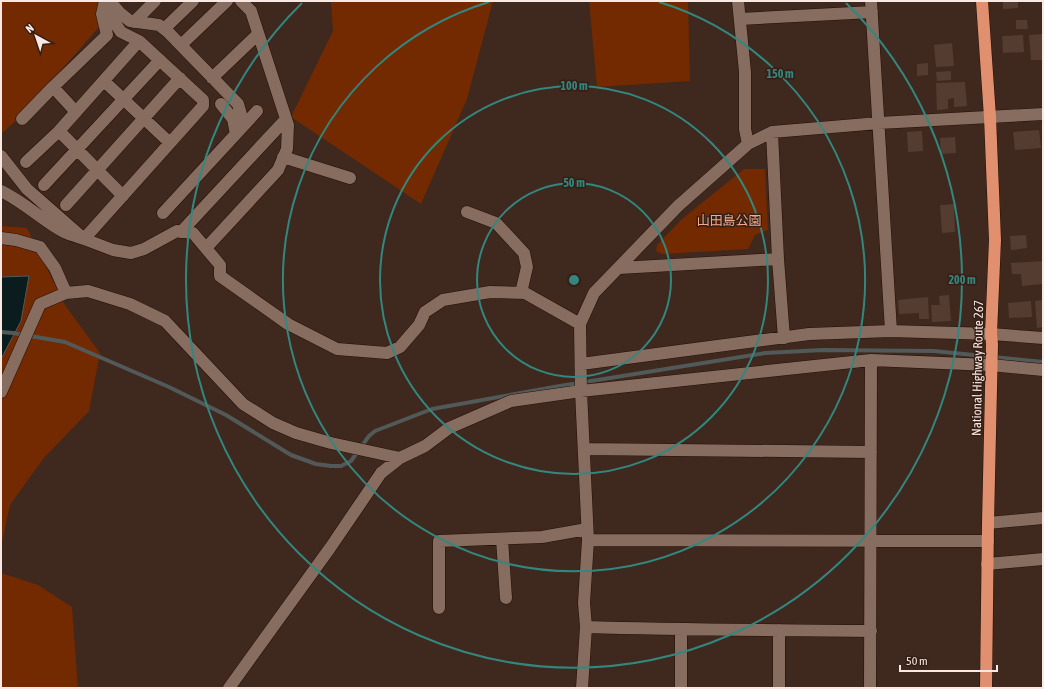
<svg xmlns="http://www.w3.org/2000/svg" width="1044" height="689" font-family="'Asap Condensed','Noto Sans JP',sans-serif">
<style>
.green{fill:#732a00}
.water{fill:#0a1c1e;stroke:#525a59}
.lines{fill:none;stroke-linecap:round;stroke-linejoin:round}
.stream{stroke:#525a59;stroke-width:4}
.building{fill:#543c31}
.minor-casing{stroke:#251007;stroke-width:13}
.highway-casing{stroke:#251007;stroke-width:13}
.minor{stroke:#876c60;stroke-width:12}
.highway{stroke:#e0906e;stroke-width:12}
.ring{fill:none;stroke:#32877f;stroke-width:2}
.labels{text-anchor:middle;stroke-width:3;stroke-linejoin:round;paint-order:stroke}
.park-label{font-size:13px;fill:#f0ab8e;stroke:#341e15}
.street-label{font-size:13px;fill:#f9e9e2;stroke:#341e15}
.centre{fill:#32877f;stroke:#341e15;stroke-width:2}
.ring-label{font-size:12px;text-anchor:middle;font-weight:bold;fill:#32877f;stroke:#341e15;stroke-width:3;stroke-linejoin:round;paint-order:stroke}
</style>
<rect width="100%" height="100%" fill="#3f281e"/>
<path class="green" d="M 1,1 L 122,1 L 18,119 L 1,134 Z
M 331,1 L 493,1 L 467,99 L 421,204 L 291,117 L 333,31 Z
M 589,1 L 688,1 L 690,81 L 597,87 Z
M 744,169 L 765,169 L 768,230 L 755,235 L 748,249 L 662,254 L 656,251 L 657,245 L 682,219 Z
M 1,226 L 27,228 L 65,305 L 100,353 L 89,411 L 43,459 L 10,505 L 1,547 L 1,359 L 21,321 L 29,276 L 1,277 Z
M 1,573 L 38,585 L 72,607 L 78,688 L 1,688 Z"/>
<path class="water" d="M 29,276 L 21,321 L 1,359 L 1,277 Z"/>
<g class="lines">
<path class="stream" d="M 1,332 L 13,333 L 65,342 L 169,387 L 226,415 L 291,455 L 316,464 L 331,466 L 341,466 L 351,461 L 369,436 L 375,431 L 432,409 L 560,386 L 765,353 L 823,350 L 934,351 L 1043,362"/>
</g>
<path class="building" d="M 1003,1 L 1018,1 L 1018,8 L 1003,9 Z
M 1016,20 L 1027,20 L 1028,29 L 1016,29 Z
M 1043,34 L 1043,60 L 1031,60 L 1029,35 Z
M 1023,35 L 1024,52 L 1003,53 L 1002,36 Z
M 952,43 L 954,66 L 936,67 L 934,45 Z
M 928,63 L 928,75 L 917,76 L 917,64 Z
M 951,71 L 951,80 L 937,81 L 936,72 Z
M 965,82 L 967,106 L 954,107 L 954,98 L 948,99 L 948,109 L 937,110 L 936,83 Z
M 1039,130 L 1041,148 L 1015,150 L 1013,132 Z
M 922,131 L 923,151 L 908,152 L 907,132 Z
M 955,137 L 956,153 L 941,154 L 940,138 Z
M 956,204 L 956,209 L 954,209 L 955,232 L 942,233 L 940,205 Z
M 1026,235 L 1027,248 L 1011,250 L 1010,236 Z
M 1043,261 L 1043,284 L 1022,286 L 1021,274 L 1012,274 L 1011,263 Z
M 949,295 L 951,321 L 932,322 L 931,305 L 940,305 L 939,296 Z
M 928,297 L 929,319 L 919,319 L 919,313 L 899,314 L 898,300 Z
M 1043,300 L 1043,327 L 1037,328 L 1035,301 Z
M 1031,301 L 1032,317 L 1009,318 L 1008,303 Z"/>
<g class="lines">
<defs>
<path id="minor" d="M 738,1 L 745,72 L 745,129 L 748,144
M 871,1 L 891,331
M 740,19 L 872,12
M 134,22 L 155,1
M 164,29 L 193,1
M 181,45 L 227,1
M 212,78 L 258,34
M 104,81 L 170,143
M 53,87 L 107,35 L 102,14 L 105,1
M 221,104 L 233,119 L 236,134
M 22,119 L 53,87 L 76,112
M 59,131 L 123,196
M 772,132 L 778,259 L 784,338
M 1,156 L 27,189 L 84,239 L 113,250 L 131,253 L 144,249 L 177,231 L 193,233 L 220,265 L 220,276 L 288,324 L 337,349 L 387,353 L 400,347 L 419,325 L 425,312 L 443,300 L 490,292 L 525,293 L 580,324
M 283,157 L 350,178
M 26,162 L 59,131 L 139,41
M 44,185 L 160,60
M 1,191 C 24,202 42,220 64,232 C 70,235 78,237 84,239 L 203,106 L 203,100 L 139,41 L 121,32 L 112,19 L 113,5 L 120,13 L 130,21 L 159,25 L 168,32 L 238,104 L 244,125
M 66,205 L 180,78
M 467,212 L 496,223 L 524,253 L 527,267 L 521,293
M 163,213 L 257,111
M 181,232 L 286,119
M 1,238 L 16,240 L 40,247 L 55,268 L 66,293 L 88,291 L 130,304 L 165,321 L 243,404 L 273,423 L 296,433 L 331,443 L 400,458
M 206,248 L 278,170 L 287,149 L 288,125 L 251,11 L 241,1
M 619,268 L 778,259
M 581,364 L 809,334 L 891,331 L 991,334 L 1043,338
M 1,392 L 40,304 L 66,293
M 584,449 L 871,452
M 988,523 L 1043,518
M 502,539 L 506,598
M 588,540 L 988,541
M 987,564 L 1043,559
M 439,608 L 439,541 L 542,537 L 587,529
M 586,627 C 681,630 776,630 871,631
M 779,630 L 779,688
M 229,688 L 330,548 L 381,473 L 400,458 L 425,446 L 449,428 L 511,401 L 581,391 L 871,360 L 990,365 L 1043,370
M 582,688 L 586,627 L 584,603 L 588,540 L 581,391 L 580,324 L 594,293 L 678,206 L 748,144 L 772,132 L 879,123 L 1043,114
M 681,688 L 681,630
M 870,688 L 871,360"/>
<path id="highway" d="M 982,1 L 990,117 L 995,240 L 991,334 L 992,344 L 988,523 L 986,688"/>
</defs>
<use href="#minor" class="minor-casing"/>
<use href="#highway" class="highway-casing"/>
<use href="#minor" class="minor"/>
<use href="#highway" class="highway"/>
</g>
<g class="ring">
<circle cx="574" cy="280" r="97"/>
<circle cx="574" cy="280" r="194"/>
<path d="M659 2A291 291 0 1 1 489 2"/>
<path d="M846 3A388 388 0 1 1 302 3"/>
</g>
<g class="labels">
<g class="park-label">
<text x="729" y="225">山田島公園</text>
</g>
<g class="street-label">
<text transform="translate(977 368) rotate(-89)" y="5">National Highway Route 267</text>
</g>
</g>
<circle cx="574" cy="280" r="6" class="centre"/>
<g class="ring-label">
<text x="780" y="78">150 m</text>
<text x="574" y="90">100 m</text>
<text x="574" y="187">50 m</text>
<text x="962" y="284">200 m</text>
</g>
<rect width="1044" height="689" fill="none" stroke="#f9e9e2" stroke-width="4"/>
<g transform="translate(36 36) rotate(320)" stroke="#341e15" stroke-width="3" paint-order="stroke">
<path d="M0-3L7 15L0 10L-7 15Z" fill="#f9e9e2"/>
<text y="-6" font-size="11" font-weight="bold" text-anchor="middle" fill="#f9e9e2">N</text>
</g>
<path d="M900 665v6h97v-6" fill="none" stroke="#f9e9e2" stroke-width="2"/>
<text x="906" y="665" font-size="12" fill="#f9e9e2" stroke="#341e15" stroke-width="3" paint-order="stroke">50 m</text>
</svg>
